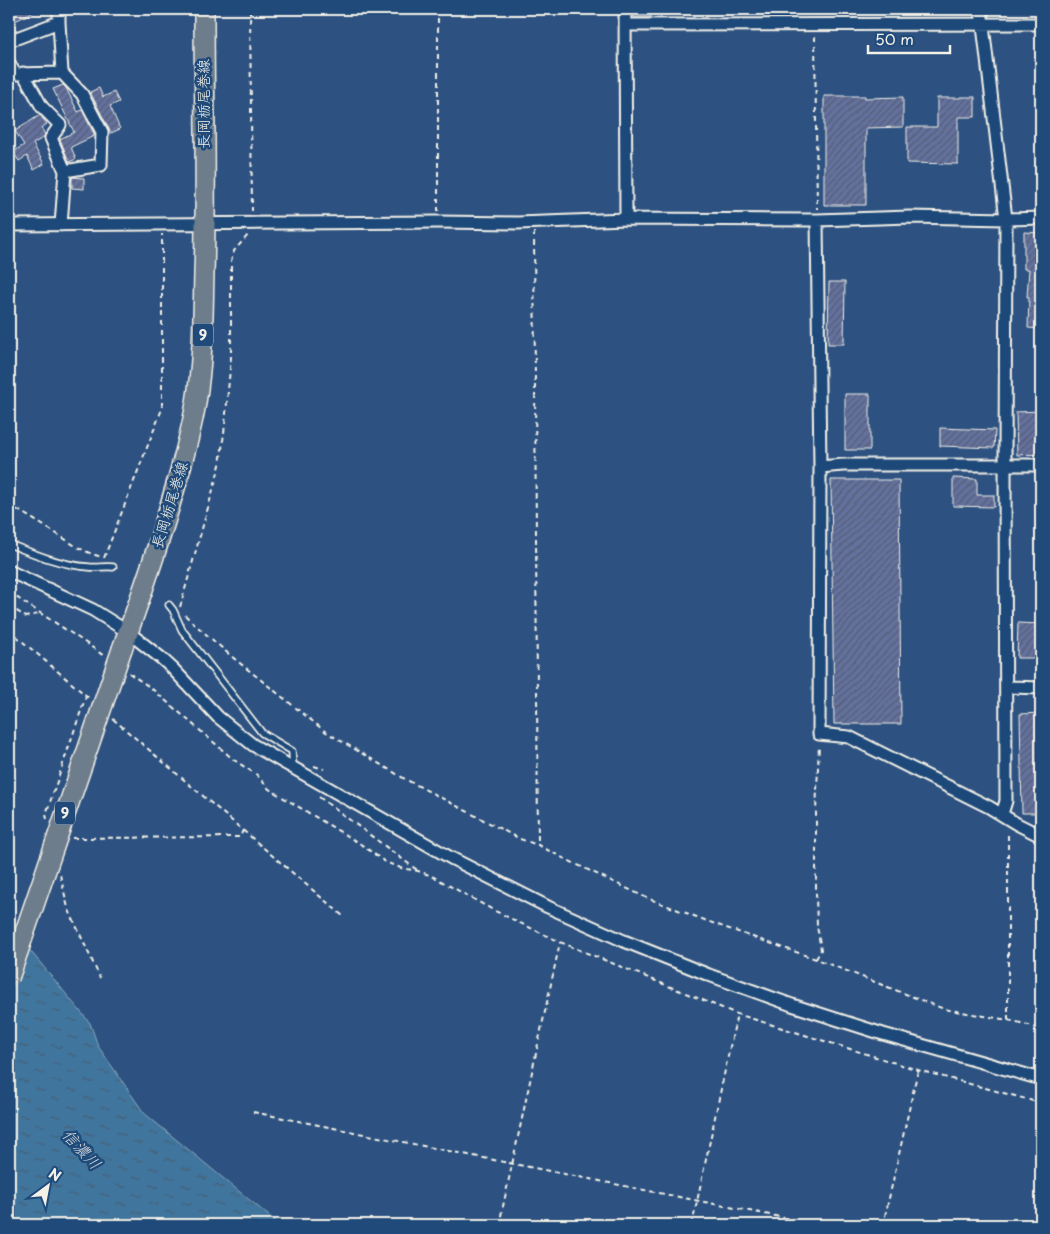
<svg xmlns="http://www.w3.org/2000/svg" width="1050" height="1234" font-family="'Playpen Sans','Klee One',sans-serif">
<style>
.water{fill:url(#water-ripples);stroke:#89a7bc}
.building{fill:url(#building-hatch);stroke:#f4f1e8}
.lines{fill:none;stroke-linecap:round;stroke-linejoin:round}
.service-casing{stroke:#f4f1e8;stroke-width:9}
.minor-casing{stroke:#f4f1e8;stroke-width:15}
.primary-casing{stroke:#f4f1e8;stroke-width:22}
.path{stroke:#f4f1e8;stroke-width:2;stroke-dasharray:5 4;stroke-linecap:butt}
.service{stroke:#1f4a7a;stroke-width:5.5}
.minor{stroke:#1f4a7a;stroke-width:11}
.primary{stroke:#6d7d8c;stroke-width:19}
.primary-bridge-casing{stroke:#f4f1e8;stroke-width:22;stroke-linecap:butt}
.primary-bridge{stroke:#6d7d8c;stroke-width:19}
.labels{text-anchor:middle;stroke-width:5;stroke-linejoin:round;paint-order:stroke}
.shield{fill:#1f4a7a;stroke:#b4bfc7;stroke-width:1}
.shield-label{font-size:14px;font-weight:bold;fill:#f4f1e8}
.street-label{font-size:15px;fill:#f4f1e8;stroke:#1f4a7a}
.water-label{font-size:16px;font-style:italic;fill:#d9dedd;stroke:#1f4a7a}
</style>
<defs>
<pattern id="water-ripples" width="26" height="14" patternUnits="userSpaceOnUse" patternTransform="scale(1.25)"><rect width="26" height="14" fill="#41759e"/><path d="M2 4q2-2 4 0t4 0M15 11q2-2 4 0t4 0" fill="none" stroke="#455e72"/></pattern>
<pattern id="building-hatch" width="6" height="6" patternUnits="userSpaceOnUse" patternTransform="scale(1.25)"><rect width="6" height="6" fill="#63719e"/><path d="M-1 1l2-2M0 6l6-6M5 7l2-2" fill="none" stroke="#565c72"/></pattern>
</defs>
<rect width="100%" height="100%" fill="#2d5281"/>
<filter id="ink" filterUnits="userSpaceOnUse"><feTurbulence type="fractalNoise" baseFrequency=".02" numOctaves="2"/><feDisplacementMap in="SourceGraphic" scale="10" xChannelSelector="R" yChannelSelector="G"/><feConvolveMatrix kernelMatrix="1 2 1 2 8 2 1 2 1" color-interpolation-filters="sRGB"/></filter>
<g filter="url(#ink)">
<path class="water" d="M 9,925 L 90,1023 L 98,1046 L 144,1113 L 280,1225 L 9,1225 Z"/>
<path class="building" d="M 9,9 L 39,9 L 15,21 Z
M 634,9 L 651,9 L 651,17 L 633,17 Z
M 63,85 L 66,88 L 78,112 L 82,110 L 94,134 L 94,136 L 71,147 L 76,159 L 69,162 L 60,139 L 74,132 L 53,89 Z
M 99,88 L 103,97 L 114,92 L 119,102 L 110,106 L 120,129 L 111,133 L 90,92 Z
M 824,96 L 865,96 L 865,98 L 903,97 L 903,127 L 866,128 L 866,205 L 824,205 Z
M 960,97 L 975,97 L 975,117 L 958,117 L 958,164 L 907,163 L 907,127 L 937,127 L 937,98 L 960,98 Z
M 40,115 L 47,124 L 41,128 L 45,134 L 44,137 L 33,144 L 44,164 L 34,170 L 27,156 L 19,161 L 13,152 L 24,145 L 15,131 Z
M 72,177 L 84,178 L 84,189 L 72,188 Z
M 1024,232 L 1041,233 L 1041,329 L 1028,328 L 1029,297 L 1027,297 L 1029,269 L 1024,269 Z
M 829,282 L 845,282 L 844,344 L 828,344 Z
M 845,394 L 870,394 L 870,450 L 845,450 Z
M 1041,411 L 1041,454 L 1017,455 L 1016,412 Z
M 940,428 L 995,430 L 994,448 L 940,446 Z
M 953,478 L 977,479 L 977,495 L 994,495 L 994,507 L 953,506 Z
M 831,480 L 899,480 L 901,724 L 834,724 Z
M 1018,623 L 1041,624 L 1041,658 L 1017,658 Z
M 1041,713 L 1041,813 L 1022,813 L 1020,714 Z"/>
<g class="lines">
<defs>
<path id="service" d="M 9,544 C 34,554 61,565 89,567 C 97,568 105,566 113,567
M 169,605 L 173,610 L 182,630 L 262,733 L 292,751 L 293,768"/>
<path id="minor" d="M 625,9 L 626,219
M 981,9 L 1006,219 L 1005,465 L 1006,801 L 1002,814
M 59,22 L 62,73
M 625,25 L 1041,24
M 9,41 L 59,22 L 59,9
M 9,63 L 15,74 L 62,73 L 82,94 L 102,132 L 101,165 L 65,171
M 23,73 L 42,107 L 60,125 L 51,138 L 65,171 L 61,225
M 817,220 L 820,467 L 819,734 L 849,737 L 989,807 L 1017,824 L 1041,836
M 9,225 L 438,222 L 518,223 L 626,219 L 817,220 L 910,217 L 1006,219 L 1041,218
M 820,467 L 843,465 L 1041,465
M 9,571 L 93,610 L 128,632 L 161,658 L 173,669 L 218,717 L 253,745 L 451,858 L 548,907 L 624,941 L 709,975 L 792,1005 L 883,1034 L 1041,1079
M 1006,687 L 1041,688"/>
<path id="primary" d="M 122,649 C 139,602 156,554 170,505 C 180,472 190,438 196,403 C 203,360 203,317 204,274 C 207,186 204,97 204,9"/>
</defs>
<use href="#service" class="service-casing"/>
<use href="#minor" class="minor-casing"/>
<use href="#primary" class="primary-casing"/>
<path class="path" d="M 250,9 L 252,211
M 438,9 L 438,211
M 815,36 L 817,209
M 534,232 L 538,845
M 9,505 C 25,514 41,524 57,534 C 71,543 86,554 103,557
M 104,558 L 162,409 L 162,234
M 9,592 C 40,614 73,633 104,656
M 9,606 L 26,617 L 38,614
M 180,607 L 220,465 L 225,425 L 231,357 L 231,261 L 234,251 L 248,235
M 185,615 L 191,621 L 231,656 L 326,732 L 405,779 L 520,839 L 538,845 L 561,857 L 647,898 L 715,924 L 816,959 L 944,1009 L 1008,1020 L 1041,1028
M 9,630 L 89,698
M 129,673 L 151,688 L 234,760 L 257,775 L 269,789 L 362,845 L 385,862 L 401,868 L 418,871 L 432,876 L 495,911 L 560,942 L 651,979 L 737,1014 L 918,1070 L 1041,1103
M 113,719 L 343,916
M 314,766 L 324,769
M 319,797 L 417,870
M 47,819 L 46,814 L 86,696
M 72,838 L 240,837 L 243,830
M 60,875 L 68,908 L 100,978
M 816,959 L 821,950 L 817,926 L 816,896 L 816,812 L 819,745
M 1008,1020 L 1008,833
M 253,1112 L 820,1225
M 499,1225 L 560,942
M 692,1225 L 737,1014
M 883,1225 L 918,1070"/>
<use href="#service" class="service"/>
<use href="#minor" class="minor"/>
<use href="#primary" class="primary"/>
<defs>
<path id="primary-bridge" d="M 9,978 L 122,649"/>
</defs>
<use href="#primary-bridge" class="primary-bridge-casing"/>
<use href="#primary-bridge" class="primary-bridge"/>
</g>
</g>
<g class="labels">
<g class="shield">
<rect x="193" y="323.5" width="20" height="23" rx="4"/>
<rect x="55" y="801.5" width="20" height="23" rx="4"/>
</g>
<g class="shield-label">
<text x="203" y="340">9</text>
<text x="65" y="818">9</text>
</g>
<g class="street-label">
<text transform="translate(204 104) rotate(-90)" y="5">長岡栃尾巻線</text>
<text transform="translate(170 505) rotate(-73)" y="5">長岡栃尾巻線</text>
</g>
<g class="water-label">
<text transform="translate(82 1149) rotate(47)" y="6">信濃川</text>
</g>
</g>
<rect width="1050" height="1234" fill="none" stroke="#1f4a7a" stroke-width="30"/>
<rect x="15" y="15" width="1020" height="1204" fill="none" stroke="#f4f1e8" stroke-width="2" filter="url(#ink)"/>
<g transform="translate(48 1186) rotate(32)" stroke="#1f4a7a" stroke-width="4" paint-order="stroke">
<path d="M0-4L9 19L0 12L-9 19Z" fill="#f4f1e8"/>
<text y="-8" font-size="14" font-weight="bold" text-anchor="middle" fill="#f4f1e8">N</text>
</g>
<path d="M868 45v8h82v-8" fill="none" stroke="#f4f1e8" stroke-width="2.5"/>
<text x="875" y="45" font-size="15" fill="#f4f1e8" stroke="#1f4a7a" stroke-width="4" paint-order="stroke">50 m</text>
</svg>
